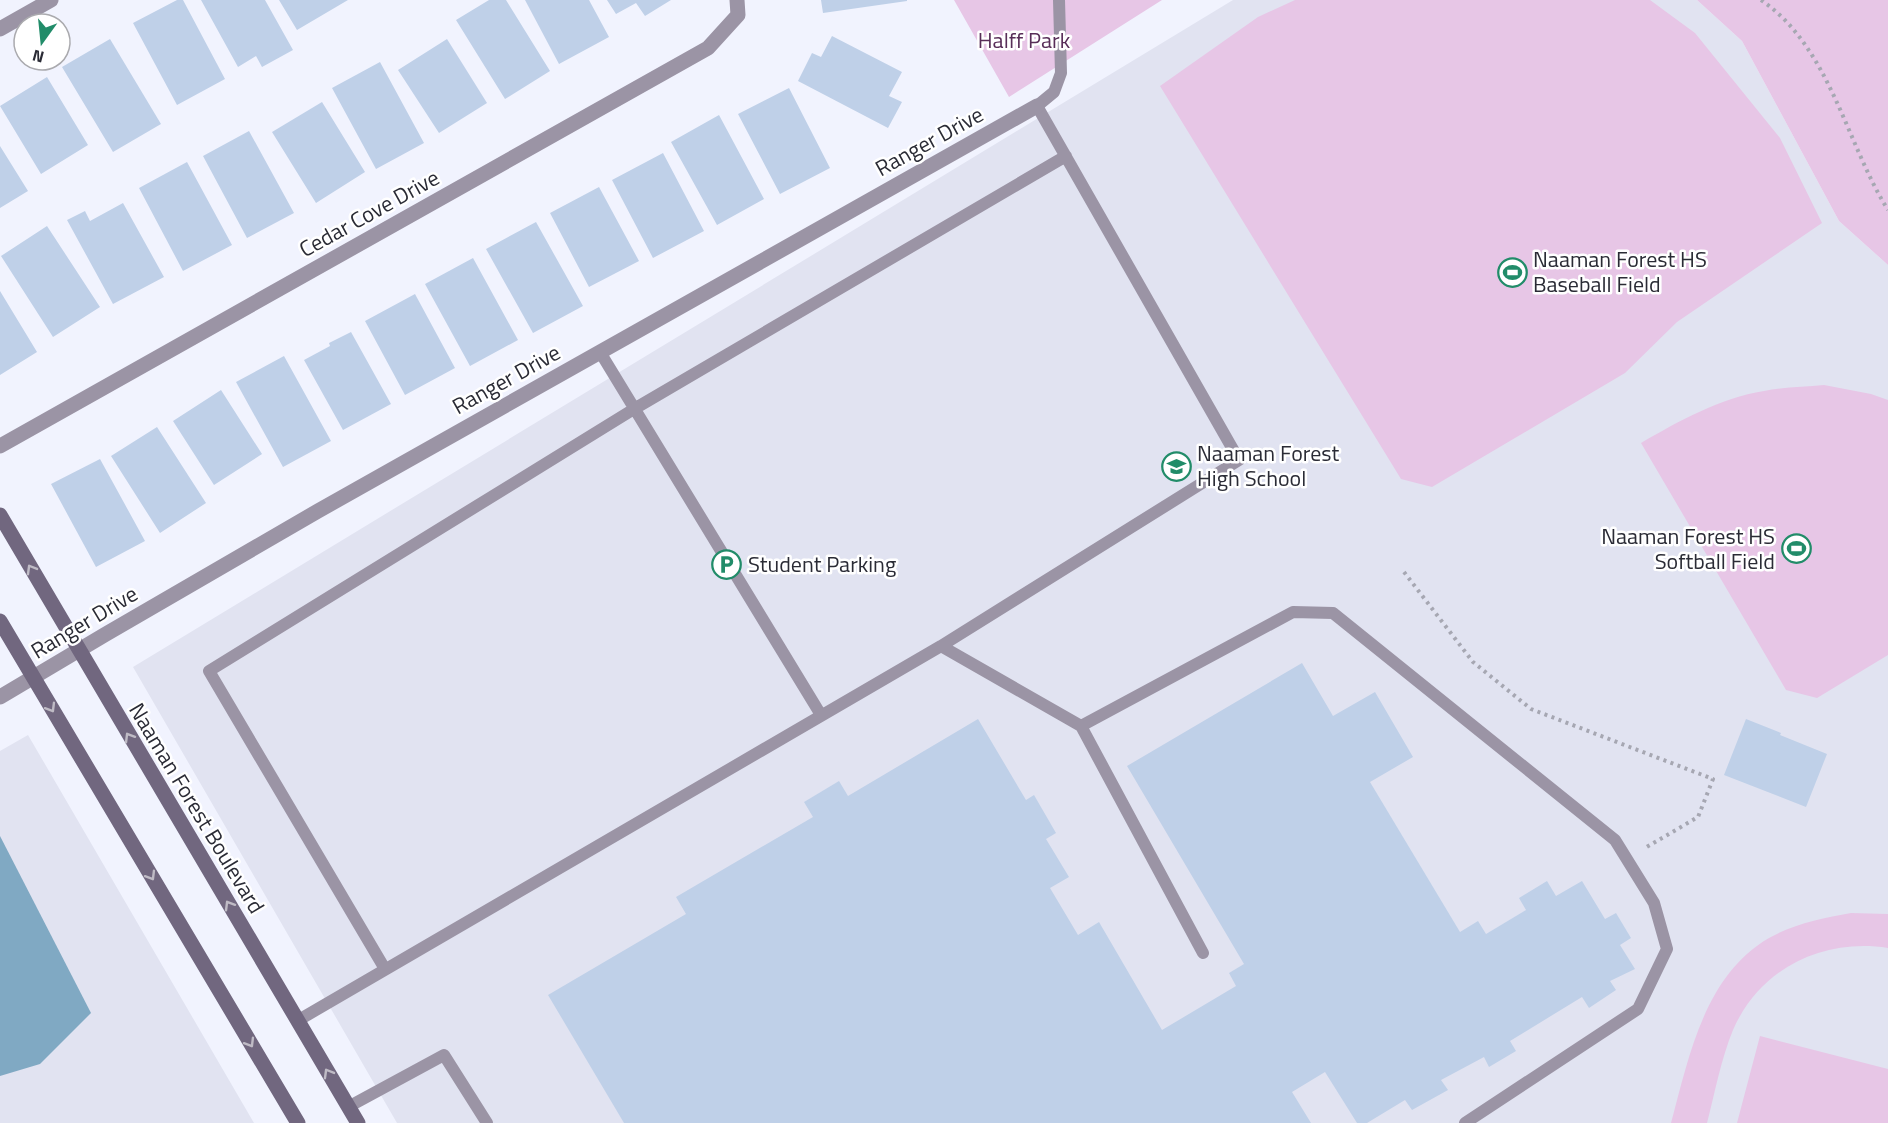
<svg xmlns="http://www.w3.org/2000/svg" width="1888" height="1123" font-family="'Titillium Web',sans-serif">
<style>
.built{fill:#e1e3f1}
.green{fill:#e7c6e6}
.water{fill:#80a9c3}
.building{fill:#bfd0e8}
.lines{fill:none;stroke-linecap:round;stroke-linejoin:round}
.path{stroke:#a6a7b2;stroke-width:4;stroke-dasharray:3 4.5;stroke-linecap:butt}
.service{stroke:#9b94a5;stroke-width:12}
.minor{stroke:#9b94a5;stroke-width:15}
.secondary{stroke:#71677f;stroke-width:15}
.oneway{stroke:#bfbbc5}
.labels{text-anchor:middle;stroke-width:5;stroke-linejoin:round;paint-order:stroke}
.park-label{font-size:22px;fill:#582d58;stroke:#fff}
.street-label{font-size:22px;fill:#2a2b35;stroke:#fff}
.poi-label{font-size:22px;fill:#2a2b35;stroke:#fff;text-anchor:start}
</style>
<rect width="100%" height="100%" fill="#f1f3fe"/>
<path class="built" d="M 1233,0 L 1697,0 L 1742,41 L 1839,221 L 1888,265 L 1888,1123 L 397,1123 L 133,667 Z
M 28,735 L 254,1123 L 0,1123 L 0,751 Z"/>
<path class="green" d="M 954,0 L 1162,0 L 1009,97 Z
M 1295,0 L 1650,0 L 1695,33 L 1780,138 L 1822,223 L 1677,322 L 1625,373 L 1432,487 L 1401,479 L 1160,86 L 1258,17 Z
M 1697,0 L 1888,0 L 1888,265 L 1839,221 L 1742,41 Z
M 1824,385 L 1871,394 L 1888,400 L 1888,655 L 1817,698 L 1786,690 L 1641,443 C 1679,421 1720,398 1764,391 C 1784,387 1804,387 1824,385 Z
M 1851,913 L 1888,914 L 1888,948 C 1823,938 1760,968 1733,1030 C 1721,1059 1715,1092 1707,1123 L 1671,1123 C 1689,1057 1704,976 1769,938 C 1794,924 1823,918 1851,913 Z
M 1760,1036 L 1888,1069 L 1888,1123 L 1737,1123 Z"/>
<path class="water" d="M 0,836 L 91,1013 L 40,1064 L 0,1076 Z"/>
<path class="building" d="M 177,0 L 183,0 L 225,79 L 177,105 L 133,23 Z
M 201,0 L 265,0 L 293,50 L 262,67 L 256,56 L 238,67 Z
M 279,0 L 348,0 L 297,30 Z
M 489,0 L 506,0 L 550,71 L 505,99 L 456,20 Z
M 525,0 L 589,0 L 609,37 L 559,64 Z
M 607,0 L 671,0 L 645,16 L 636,3 L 616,14 Z
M 821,0 L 907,0 L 907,1 L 823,13 Z
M 832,36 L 902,72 L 889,96 L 902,102 L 888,128 L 798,81 L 812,53 L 821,57 Z
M 110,39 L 161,124 L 113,152 L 62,67 Z
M 447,39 L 487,103 L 439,133 L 398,70 Z
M 380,62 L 424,143 L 376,169 L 332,88 Z
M 47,77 L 88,145 L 41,174 L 0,106 Z
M 789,88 L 830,168 L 780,194 L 738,114 Z
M 322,102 L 365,172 L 316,203 L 272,132 Z
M 719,115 L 764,199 L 717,225 L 671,142 Z
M 249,131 L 294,213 L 247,238 L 203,156 Z
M 0,146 L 28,191 L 0,208 Z
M 663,153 L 704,231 L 653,258 L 612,180 Z
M 187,162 L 232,245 L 183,271 L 139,188 Z
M 599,187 L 639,261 L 589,287 L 550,213 Z
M 123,203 L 164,277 L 113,304 L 67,220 L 85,211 L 90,221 Z
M 536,222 L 583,306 L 533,333 L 486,249 Z
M 47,226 L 100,307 L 53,337 L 1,256 Z
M 473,258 L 518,340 L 470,366 L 425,284 Z
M 0,291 L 37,352 L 0,375 Z
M 415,294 L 455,368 L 405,395 L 365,321 Z
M 351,332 L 391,404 L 343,430 L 304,360 L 330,346 L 329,343 Z
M 284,356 L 331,441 L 283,467 L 236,382 Z
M 221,390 L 262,454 L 214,485 L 173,421 Z
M 157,427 L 206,503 L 160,533 L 111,456 Z
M 100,459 L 145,541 L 96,567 L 51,484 Z
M 1302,663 L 1333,716 L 1375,692 L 1413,757 L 1370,782 L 1460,932 L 1478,921 L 1486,934 L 1526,910 L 1519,898 L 1547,881 L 1556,896 L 1582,881 L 1605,919 L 1616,913 L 1631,938 L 1620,945 L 1635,969 L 1610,981 L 1616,990 L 1589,1008 L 1582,997 L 1510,1041 L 1516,1051 L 1489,1067 L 1484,1057 L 1441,1080 L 1448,1090 L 1412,1110 L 1405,1100 L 1367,1123 L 1357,1123 L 1325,1072 L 1292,1092 L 1311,1123 L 624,1123 L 548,995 L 686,914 L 676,897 L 813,817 L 804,802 L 839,781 L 848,796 L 978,719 L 1026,800 L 1034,795 L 1056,833 L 1046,839 L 1069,877 L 1050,888 L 1078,935 L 1099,922 L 1162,1030 L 1236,986 L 1229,973 L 1244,964 L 1127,766 Z
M 1746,719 L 1781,733 L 1780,735 L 1827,754 L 1806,807 L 1724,775 Z"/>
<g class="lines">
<path class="path" d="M 1761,0 C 1830,47 1846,143 1888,210
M 1404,572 L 1473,662 L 1531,709 L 1713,779 L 1698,817 L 1645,848"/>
<path class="service" d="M 600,352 L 821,715
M 941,646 L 1081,726 L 1293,612 L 1333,613 L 1615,840 L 1654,903 L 1667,949 L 1638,1009 L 1465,1123
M 1081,726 L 1203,953
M 385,969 L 209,671 L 634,409 L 1066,156
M 297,1021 L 941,646 L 1239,460 L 1037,106 L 1054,92 L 1061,73 L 1059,0
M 348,1107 L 444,1055 L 487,1123"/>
<path class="minor" d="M 0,29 L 51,0
M 0,446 L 708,48 L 738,15 L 737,0
M 0,697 L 106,634 L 318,511 L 1037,106"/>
<path class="secondary" d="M 0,515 L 358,1123
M 0,621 L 298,1123"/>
</g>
<defs><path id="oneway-chevron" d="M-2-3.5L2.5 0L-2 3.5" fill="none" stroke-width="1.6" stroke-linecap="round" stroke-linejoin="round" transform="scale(1.5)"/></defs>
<g class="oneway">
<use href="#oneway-chevron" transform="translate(31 569) rotate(-120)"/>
<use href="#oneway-chevron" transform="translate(51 708) rotate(59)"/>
<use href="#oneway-chevron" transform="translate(129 737) rotate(-121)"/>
<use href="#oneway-chevron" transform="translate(151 876) rotate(59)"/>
<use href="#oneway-chevron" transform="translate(229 905) rotate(-121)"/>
<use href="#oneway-chevron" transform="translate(250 1043) rotate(59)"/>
<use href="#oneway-chevron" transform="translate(328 1073) rotate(-120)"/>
</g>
<defs>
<symbol id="stadium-ring" viewBox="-11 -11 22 22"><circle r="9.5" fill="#fff" stroke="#218c69" stroke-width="1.5"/><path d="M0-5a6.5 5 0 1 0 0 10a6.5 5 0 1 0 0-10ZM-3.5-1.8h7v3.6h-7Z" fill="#218c69"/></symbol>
<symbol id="school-ring" viewBox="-11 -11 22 22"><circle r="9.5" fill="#fff" stroke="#218c69" stroke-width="1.5"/><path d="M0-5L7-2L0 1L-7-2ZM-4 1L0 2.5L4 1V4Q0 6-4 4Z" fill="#218c69"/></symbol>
<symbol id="parking-ring" viewBox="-11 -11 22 22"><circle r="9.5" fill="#fff" stroke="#218c69" stroke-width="1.5"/><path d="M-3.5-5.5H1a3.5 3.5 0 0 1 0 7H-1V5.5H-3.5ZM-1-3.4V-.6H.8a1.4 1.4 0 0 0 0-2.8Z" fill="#218c69"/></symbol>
</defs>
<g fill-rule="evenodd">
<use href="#stadium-ring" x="1496" y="256" width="33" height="33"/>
<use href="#school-ring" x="1160" y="450" width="33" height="33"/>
<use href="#stadium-ring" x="1780" y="532" width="33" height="33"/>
<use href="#parking-ring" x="710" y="548" width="33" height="33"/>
</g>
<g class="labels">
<g class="park-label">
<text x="1024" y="48">Halff Park</text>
</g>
<g class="street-label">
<text transform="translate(929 141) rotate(-29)" y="8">Ranger Drive</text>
<text transform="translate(369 213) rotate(-29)" y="8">Cedar Cove Drive</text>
<text transform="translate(506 379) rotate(-29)" y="8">Ranger Drive</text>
<text transform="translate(84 622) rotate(-31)" y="8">Ranger Drive</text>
<text transform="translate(197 808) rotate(59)" y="8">Naaman Forest Boulevard</text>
</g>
<g class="poi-label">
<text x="1533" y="267">Naaman Forest HS<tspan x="1533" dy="25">Baseball Field</tspan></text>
<text x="1197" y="461">Naaman Forest<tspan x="1197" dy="25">High School</tspan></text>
<text x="1775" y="544" text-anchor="end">Naaman Forest HS<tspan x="1775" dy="25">Softball Field</tspan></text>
<text x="748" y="572">Student Parking</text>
</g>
</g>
<g transform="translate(42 42) rotate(195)"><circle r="28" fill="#ffffff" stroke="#aaaaae" stroke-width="1.5"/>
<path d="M0-4.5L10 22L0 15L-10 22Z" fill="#218c69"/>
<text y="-9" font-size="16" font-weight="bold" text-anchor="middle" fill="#2a2b35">N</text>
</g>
</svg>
